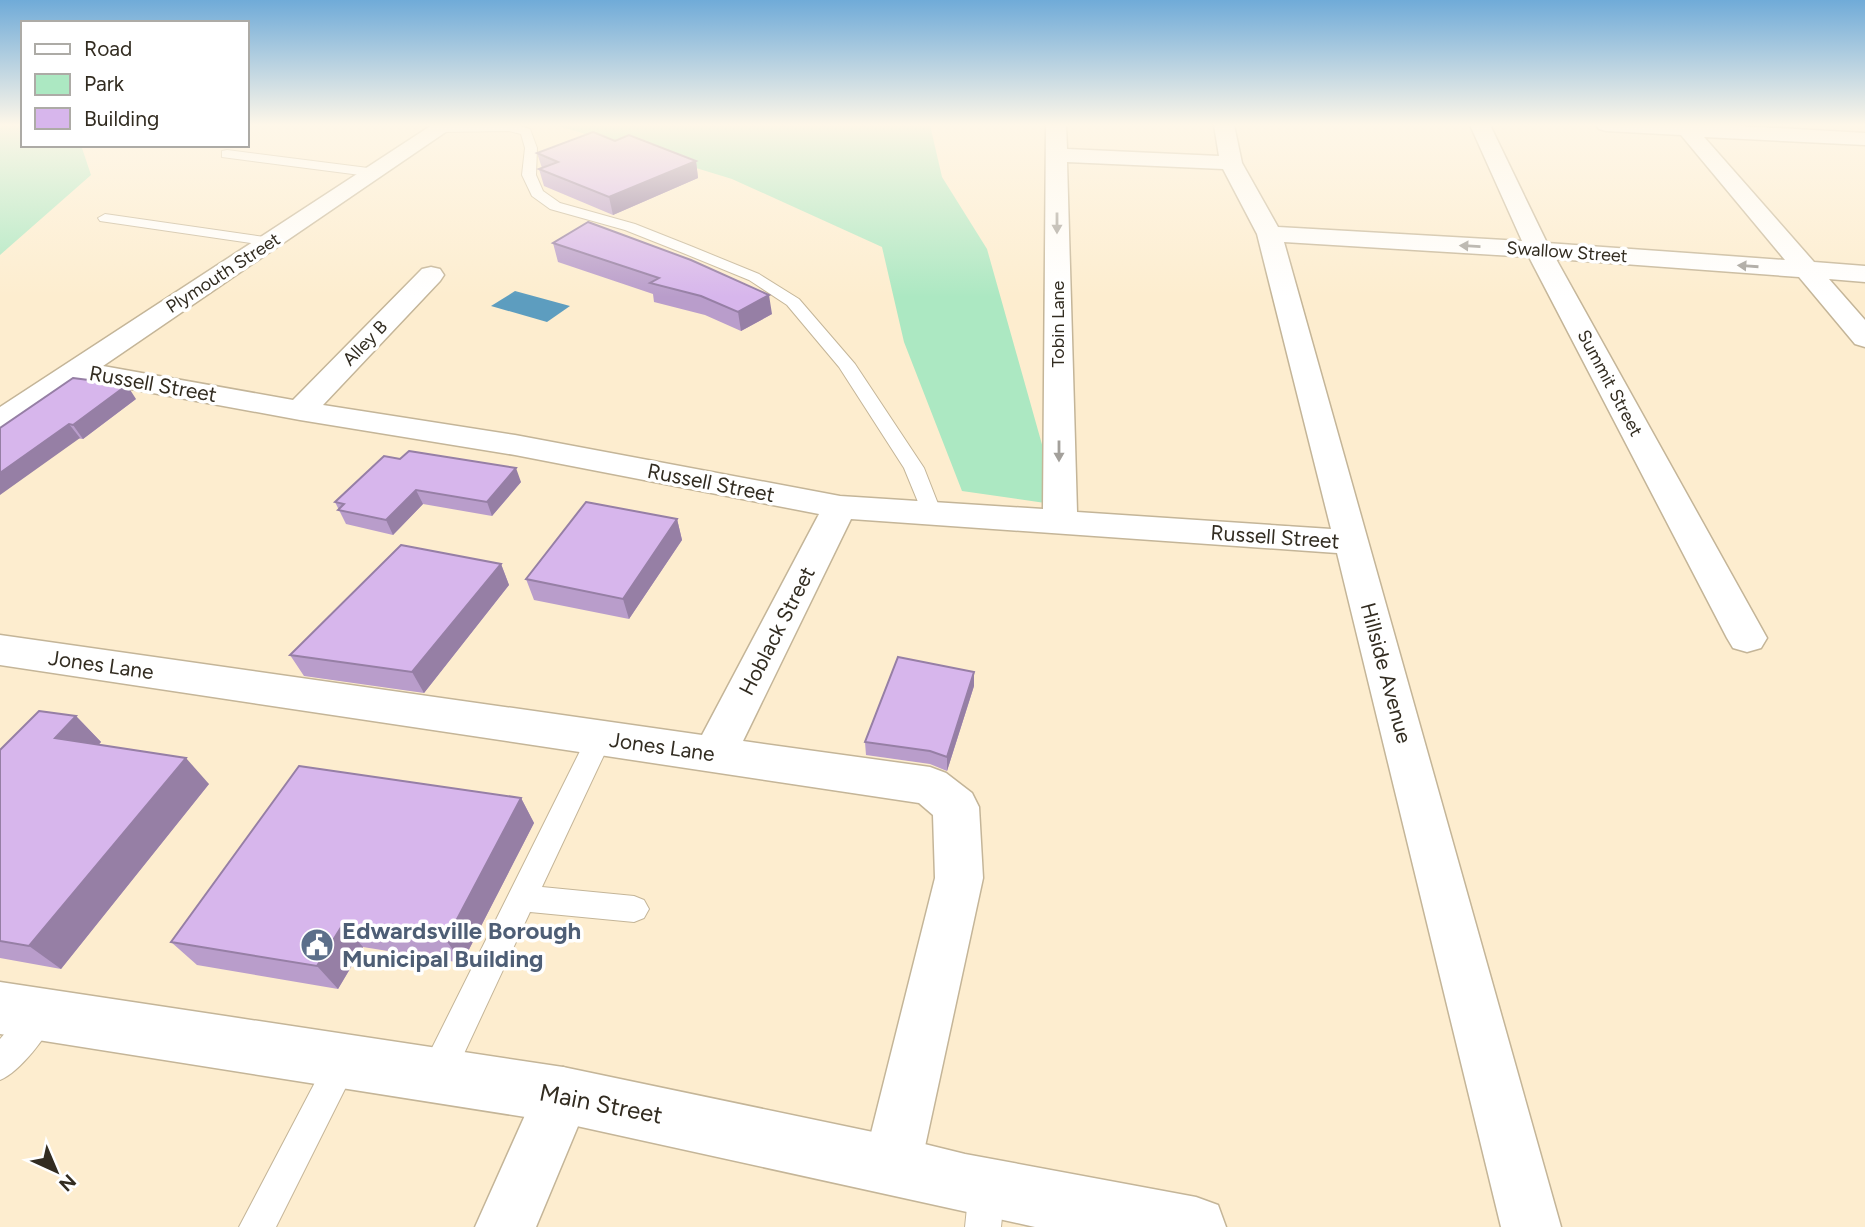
<svg xmlns="http://www.w3.org/2000/svg" width="1865" height="1227" font-family="Figtree,sans-serif">
<style>
.green{fill:#ace8c2}
.water{fill:#5d9dbf}
.lines{fill:none;stroke-linecap:round;stroke-linejoin:round}
.lane-casing{stroke:#c4b598;stroke-width:2}
.street-casing{stroke:#c4b598;stroke-width:3}
.secondary-casing{stroke:#c4b598;stroke-width:3}
.lane{fill:#fff;fill-rule:evenodd}
.street{fill:#fff;fill-rule:evenodd}
.secondary{fill:#fff;fill-rule:evenodd}
.wall{fill:#b99dcb}
.shaded-wall{fill:#967fa5}
.building{fill:#d7b6ec;stroke:#967fa5;stroke-width:2}
.oneway{fill:#a3a09b}
.labels{text-anchor:middle;stroke-width:7;stroke-linejoin:round;paint-order:stroke}
.far-street-label{font-size:18px;fill:#322c21;stroke:#fff}
.street-label{font-size:21px;fill:#322c21;stroke:#fff}
.near-service-label{font-size:24px;font-weight:bold;fill:#4e5e75;stroke:#fff;text-anchor:start}
.near-street-label{font-size:24px;fill:#322c21;stroke:#fff}
</style>
<rect width="100%" height="100%" fill="#fdedcf"/>
<path class="green" d="M 0,125 L 23,125 L 23,145 L 81,145 L 91,175 L 0,255 Z
M 556,125 L 930,125 L 942,177 L 987,249 L 1059,505 L 962,491 L 904,342 L 882,247 L 732,179 Z"/>
<path class="water" d="M 515,291 L 570,306 L 547,322 L 491,306 Z"/>
<g class="lines">
<defs>
<path id="lane" d="M 443,125 L 517,125 L 530,129 L 537,148 L 536,175 L 543,191 L 560,203 L 635,224 L 693,247 L 759,274 L 799,299 L 855,364 L 924,468 L 942,514 L 939,519 L 925,519 L 904,468 L 839,367 L 787,305 L 749,280 L 683,253 L 625,230 L 550,209 L 532,196 L 522,175 L 525,148 L 521,134 L 509,131 L 439,132 L 439,126 Z
M 227,150 L 376,169 L 383,173 L 376,177 L 222,157 L 222,151 Z
M 105,214 L 271,238 L 278,242 L 271,246 L 100,221 L 98,218 Z
M 599,728 L 608,731 L 612,738 L 542,887 L 634,896 L 644,900 L 649,909 L 644,918 L 634,922 L 530,912 L 448,1088 L 436,1092 L 424,1088 L 420,1076 L 424,1064 L 590,731 Z
M 41,999 L 52,1004 L 57,1015 C 48,1035 20,1072 0,1080 L 0,1039 L 30,1004 Z
M 343,1045 L 354,1050 L 359,1061 L 276,1227 L 239,1227 L 332,1050 Z
M 987,1170 L 999,1176 L 1005,1188 L 1001,1227 L 965,1227 L 969,1188 L 975,1176 Z"/>
<path id="street" d="M 432,125 L 456,125 L 103,366 L 293,400 L 422,269 L 431,267 L 440,269 L 444,275 L 440,281 L 323,405 L 515,435 L 840,496 L 1043,509 L 1046,125 L 1066,125 L 1067,149 L 1219,156 L 1214,125 L 1234,125 L 1242,163 L 1278,227 L 1522,241 L 1470,125 L 1490,125 L 1547,243 L 1785,260 L 1681,135 L 1606,131 L 1599,129 L 1596,125 L 1725,125 L 1865,133 L 1865,145 L 1704,137 L 1814,262 L 1865,266 L 1865,282 L 1829,279 L 1865,320 L 1865,347 L 1855,344 L 1799,277 L 1556,259 L 1767,638 L 1761,648 L 1747,652 L 1733,648 L 1727,638 L 1529,257 L 1284,242 L 1561,1227 L 1501,1227 L 1337,553 L 851,519 L 743,741 L 930,767 L 946,773 L 972,793 L 979,807 L 983,878 L 921,1165 L 913,1186 L 892,1194 L 871,1186 L 863,1165 L 935,878 L 933,815 L 919,803 L 0,665 L 0,635 L 702,735 L 819,514 L 515,455 L 300,420 L 82,380 L 11,428 L 0,430 L 0,407 ZM 1067,162 L 1223,169 L 1257,234 L 1331,529 L 1077,512 Z
M 563,1067 L 583,1075 L 591,1095 L 536,1227 L 475,1227 L 543,1075 Z"/>
<path id="secondary" d="M 0,982 L 563,1067 L 892,1136 L 965,1154 L 1196,1197 L 1218,1205 L 1226,1227 L 1035,1227 L 563,1123 L 0,1034 Z"/>
</defs>
<use href="#lane" class="lane-casing"/>
<use href="#street" class="street-casing"/>
<use href="#secondary" class="secondary-casing"/>
<use href="#lane" class="lane"/>
<use href="#street" class="street"/>
<use href="#secondary" class="secondary"/>
</g>
<path class="wall" d="M 615,141 L 696,161 L 698,178 L 613,215 L 544,186 L 539,169 L 542,168 L 537,153 Z
M 553,243 L 772,314 L 741,331 L 705,315 L 654,302 L 653,294 L 558,262 Z
M 136,399 L 83,439 L 0,428 Z
M 384,456 L 521,482 L 492,516 L 423,504 L 393,535 L 346,524 L 335,502 Z
M 677,519 L 682,540 L 629,619 L 534,600 L 526,579 Z
M 501,564 L 509,585 L 424,693 L 304,676 L 290,655 Z
M 974,686 L 947,771 L 930,764 L 866,755 L 865,742 Z
M 76,716 L 101,742 L 98,745 L 209,784 L 61,969 L 0,958 L 0,750 Z
M 521,798 L 534,823 L 462,963 L 363,947 L 338,989 L 197,965 L 171,942 Z"/>
<path class="shaded-wall" d="M 696,161 L 698,178 L 613,215 L 609,197 Z
M 769,295 L 772,314 L 741,331 L 738,312 Z
M 127,385 L 136,399 L 83,439 L 73,425 Z
M 69,424 L 80,438 L 0,495 L 0,473 Z
M 516,468 L 521,482 L 492,516 L 487,502 Z
M 416,490 L 423,504 L 393,535 L 386,520 Z
M 677,519 L 682,540 L 629,619 L 623,599 Z
M 501,564 L 509,585 L 424,693 L 412,672 Z
M 974,672 L 974,686 L 947,771 L 947,757 Z
M 76,716 L 101,742 L 81,764 L 55,738 Z
M 186,758 L 209,784 L 61,969 L 29,946 Z
M 521,798 L 534,823 L 462,963 L 446,940 Z
M 343,924 L 363,947 L 338,989 L 317,966 Z"/>
<path class="building" d="M 593,132 L 615,141 L 629,135 L 696,161 L 609,197 L 539,169 L 558,162 L 537,153 Z
M 588,222 L 691,260 L 769,295 L 738,312 L 701,296 L 650,283 L 659,278 L 553,243 Z
M 73,378 L 127,385 L 73,425 L 69,424 L 0,473 L 0,428 Z
M 409,451 L 516,468 L 487,502 L 416,490 L 386,520 L 338,510 L 344,504 L 335,502 L 384,456 L 400,459 Z
M 586,502 L 677,519 L 623,599 L 526,579 Z
M 401,545 L 501,564 L 412,672 L 290,655 Z
M 898,657 L 974,672 L 947,757 L 930,751 L 865,742 Z
M 39,711 L 76,716 L 55,738 L 186,758 L 29,946 L 0,941 L 0,750 Z
M 299,766 L 521,798 L 446,940 L 343,924 L 317,966 L 171,942 Z"/>
<defs><path id="oneway-solid" d="M-6-.8H1V-3.2L6.5 0L1 3.2V.8H-6Z" transform="scale(1.75)"/></defs>
<g class="oneway">
<use href="#oneway-solid" transform="translate(1057 223) rotate(90)"/>
<use href="#oneway-solid" transform="translate(1470 246) rotate(-177)"/>
<use href="#oneway-solid" transform="translate(1748 266) rotate(-176)"/>
<use href="#oneway-solid" transform="translate(1059 451) rotate(90)"/>
</g>
<linearGradient id="sky" x2="0" y2="1"><stop stop-color="#70abd8"/><stop offset="0.42" stop-color="#fef7e9"/><stop offset="1" stop-color="#fef7e9" stop-opacity="0"/></linearGradient>
<rect width="1865" height="297" fill="url(#sky)"/>
<defs>
<symbol id="civic-disc" viewBox="-11 -11 22 22"><circle r="9.5" fill="#5c6f8a" stroke="#fff"/><path d="M-.6-6.5H3V-4.5H.6V-3L4-1V1h2V6H-6V1h2V-1L-.6-3ZM-1.2 2.5V6h2.4V2.5Z" fill="#fff"/></symbol>
</defs>
<g fill-rule="evenodd">
<use href="#civic-disc" x="298" y="926" width="38" height="38"/>
</g>
<g class="labels">
<g class="far-street-label">
<text transform="translate(1567 252) rotate(4)" y="6">Swallow Street</text>
<text transform="translate(223 273) rotate(-33)" y="6">Plymouth Street</text>
<text transform="translate(1058 324) rotate(-90)" y="6">Tobin Lane</text>
<text transform="translate(365 343) rotate(-46)" y="6">Alley B</text>
<text transform="translate(1610 383) rotate(62)" y="6">Summit Street</text>
</g>
<g class="street-label">
<text transform="translate(153 384) rotate(10)" y="7">Russell Street</text>
<text transform="translate(711 483) rotate(11)" y="7">Russell Street</text>
<text transform="translate(1275 537) rotate(4)" y="7">Russell Street</text>
<text transform="translate(777 631) rotate(-63)" y="7">Hoblack Street</text>
<text transform="translate(101 665) rotate(8)" y="7">Jones Lane</text>
<text transform="translate(1386 673) rotate(75)" y="7">Hillside Avenue</text>
<text transform="translate(662 747) rotate(8)" y="7">Jones Lane</text>
</g>
<g class="near-service-label">
<text x="342" y="939">Edwardsville Borough<tspan x="342" dy="28">Municipal Building</tspan></text>
</g>
<g class="near-street-label">
<text transform="translate(601 1104) rotate(11)" y="8">Main Street</text>
</g>
</g>
<rect x="21" y="21" width="228" height="126" fill="#ffffff" stroke="#adaba6" stroke-width="2"/>
<rect x="35" y="44" width="35" height="10" fill="#ffffff" stroke="#adaba6" stroke-width="2"/>
<text x="84" y="56" font-size="21" fill="#322c21">Road</text>
<rect x="35" y="74" width="35" height="21" fill="#ace8c2" stroke="#adaba6" stroke-width="2"/>
<text x="84" y="91" font-size="21" fill="#322c21">Park</text>
<rect x="35" y="108" width="35" height="21" fill="#d7b6ec" stroke="#adaba6" stroke-width="2"/>
<text x="84" y="126" font-size="21" fill="#322c21">Building</text>
<g transform="translate(56 1171) rotate(136)" stroke="#ffffff" stroke-width="5" paint-order="stroke">
<path d="M0-5L12 26L0 18L-12 26Z" fill="#322c21"/>
<text y="-10" font-size="19" font-weight="bold" text-anchor="middle" fill="#322c21">N</text>
</g>
</svg>
